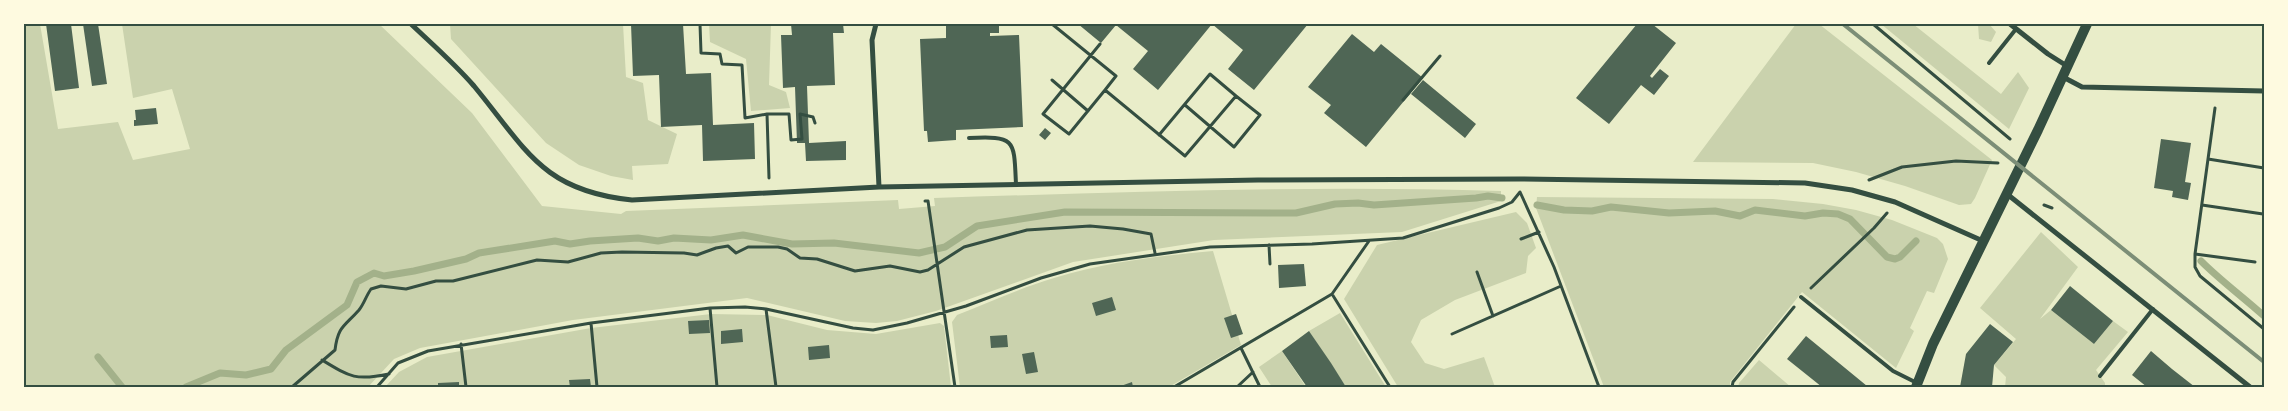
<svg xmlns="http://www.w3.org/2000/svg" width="2288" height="411" font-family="Ubuntu,sans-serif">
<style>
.green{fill:#cad2ad}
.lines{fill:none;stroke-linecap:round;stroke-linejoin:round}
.stream{stroke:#a3b18a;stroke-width:7}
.building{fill:#4f6655}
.path{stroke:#344e41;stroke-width:3}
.service{stroke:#344e41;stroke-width:4}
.minor{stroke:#344e41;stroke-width:5}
.secondary{stroke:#344e41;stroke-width:10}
.rail{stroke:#7c8e77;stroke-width:4}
.neatline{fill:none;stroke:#344e41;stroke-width:2}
</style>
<rect width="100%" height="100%" fill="#e9edc9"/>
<path class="green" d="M 24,24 L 40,24 L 58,129 L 118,122 L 133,160 L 190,149 L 172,89 L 133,98 L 122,24 L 379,24 L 472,113 L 542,206 L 621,214 L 626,211 L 898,200 L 899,209 L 935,206 L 934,198 C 1123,192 1312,185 1501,191 L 1501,201 L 1402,232 L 1214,240 L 1073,262 L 936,311 L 897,321 L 876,323 L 845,321 L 747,298 L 573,320 L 420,348 L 394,359 L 368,387 L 24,387 Z
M 450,24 L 623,24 L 626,77 L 643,83 L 648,120 L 677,134 L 668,164 L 632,166 L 633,180 L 611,176 L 579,165 L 546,143 L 451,39 Z
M 709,24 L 771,24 L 769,85 L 786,92 L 790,108 L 751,111 L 746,59 L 710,42 Z
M 1796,24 L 1819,24 L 1992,160 L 1975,198 L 1971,204 L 1959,205 L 1905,186 L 1856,172 L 1813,163 L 1693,162 Z
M 1881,24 L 1913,24 L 2001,94 L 2018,72 L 2029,88 L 2009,129 Z
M 1978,24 L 1989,24 L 1996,32 L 1991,42 L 1979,39 Z
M 1537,197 L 1773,199 L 1823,204 L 1856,210 L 1892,220 L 1937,238 L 1943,244 L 1948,259 L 1934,293 L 1927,291 L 1910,328 L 1914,331 L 1896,368 L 1802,292 L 1730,382 L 1730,387 L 1604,387 L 1536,208 Z
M 1516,212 L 1527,223 L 1536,248 L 1528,256 L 1526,273 L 1455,300 L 1421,320 L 1411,342 L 1425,363 L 1444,369 L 1484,357 L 1495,387 L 1398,387 L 1344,299 L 1377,245 Z
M 2041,232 L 2078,267 L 2040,319 L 2051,310 L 2094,344 L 2113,321 L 2128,332 L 2096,370 L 2105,383 L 2105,387 L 2005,387 L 2006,377 L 1994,365 L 2016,339 L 1980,308 Z
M 1213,251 L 1241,345 L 1169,387 L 960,387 L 952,322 L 957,315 C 989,302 1021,288 1054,278 C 1105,262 1160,256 1213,251 Z
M 1340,313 L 1386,387 L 1346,387 L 1309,331 Z
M 711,314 L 767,315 L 827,330 L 876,334 L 940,323 L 944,326 L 951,387 L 385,387 L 399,372 L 427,357 L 591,328 Z
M 1282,351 L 1306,387 L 1272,387 L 1259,367 Z
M 1759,360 L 1791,387 L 1738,387 L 1739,383 Z"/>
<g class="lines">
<path class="stream" d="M 1537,205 L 1564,210 L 1592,211 L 1611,207 L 1669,213 L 1715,211 L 1740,216 L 1755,210 L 1805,216 L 1823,213 L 1838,214 L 1850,219 L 1887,257 L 1895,259 L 1900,257 L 1916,241
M 2201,261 C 2221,281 2243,297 2264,316
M 98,357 L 122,387
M 186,387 L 220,373 L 246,375 L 271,369 L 286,350 L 347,305 L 357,282 L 374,273 L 384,276 L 414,271 L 466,259 L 479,253 L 555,241 L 570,244 L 590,241 L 638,238 L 658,241 L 674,238 L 711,240 L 743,235 L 792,244 L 834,243 L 919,253 L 945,247 L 977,226 L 1065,212 L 1296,213 L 1335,204 L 1358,203 L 1374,205 L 1476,198 L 1488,196 L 1502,198"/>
</g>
<path class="building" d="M 46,24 L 71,24 L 79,88 L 55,91 Z
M 83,24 L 98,24 L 107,84 L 92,86 Z
M 631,24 L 683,24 L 686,74 L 711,73 L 713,125 L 754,123 L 755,159 L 703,161 L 702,125 L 661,127 L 659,75 L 633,76 Z
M 791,24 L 843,24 L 844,33 L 833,33 L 835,85 L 807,86 L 809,143 L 846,141 L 846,160 L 806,161 L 805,143 L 797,143 L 795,87 L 783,88 L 781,35 L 792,35 Z
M 946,24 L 999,24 L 999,33 L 990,33 L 990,36 L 1019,35 L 1023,127 L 956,130 L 956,140 L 928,142 L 927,131 L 924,131 L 920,39 L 946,38 Z
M 1078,24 L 1308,24 L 1254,90 L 1228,69 L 1243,50 L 1212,24 L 1158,90 L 1133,69 L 1148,51 L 1116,25 L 1101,43 Z
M 1637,24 L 1652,24 L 1676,43 L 1650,76 L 1652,78 L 1660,69 L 1669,76 L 1654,95 L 1641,85 L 1609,124 L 1576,98 Z
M 1352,34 L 1374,52 L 1381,44 L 1423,78 L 1366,147 L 1324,113 L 1331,105 L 1308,87 Z
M 1423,80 L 1476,124 L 1465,138 L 1411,94 Z
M 156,108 L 158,124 L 134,126 L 134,120 L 136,120 L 135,110 Z
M 1045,128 L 1051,133 L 1045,140 L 1039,135 Z
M 2161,139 L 2191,143 L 2185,182 L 2191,183 L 2188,200 L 2172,197 L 2173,191 L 2154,188 Z
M 1304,264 L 1306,286 L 1279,288 L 1278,265 Z
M 2070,286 L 2113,321 L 2094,344 L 2051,310 Z
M 1112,297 L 1116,310 L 1096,316 L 1092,303 Z
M 1236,314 L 1243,334 L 1231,338 L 1224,318 Z
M 709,320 L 710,333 L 689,334 L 688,321 Z
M 1990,324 L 2013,342 L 1994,365 L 1992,387 L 1960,387 L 1966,354 Z
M 742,329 L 743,342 L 721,344 L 721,331 Z
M 1309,331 L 1331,363 L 1346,387 L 1307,387 L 1282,351 Z
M 1007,335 L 1008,347 L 991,348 L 990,336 Z
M 1806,336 L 1867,386 L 1872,387 L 1822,387 L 1787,359 Z
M 829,345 L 830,358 L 809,360 L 808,347 Z
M 2151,351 L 2172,369 L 2195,387 L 2147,387 L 2132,375 Z
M 1034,352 L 1038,372 L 1026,374 L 1022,354 Z
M 590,379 L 591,387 L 570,387 L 569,380 Z
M 459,382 L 459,387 L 438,387 L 438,383 Z
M 1132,382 L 1133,387 L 1118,387 Z"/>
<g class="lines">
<path class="path" d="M 700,24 L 701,53 L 720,54 L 722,64 L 742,65 L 745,118 L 767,114
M 1052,24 L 1116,76 L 1105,90 L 1185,156 L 1236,96 L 1210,74 L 1159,135
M 1873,24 L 2010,139
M 1100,44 L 1043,114 L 1069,134 L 1105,90
M 1052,80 L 1088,111
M 1403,100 L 1440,56
M 1185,105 L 1234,147 L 1260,115 L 1236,96
M 2215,108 L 2195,254 L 2195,267 L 2200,276 L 2264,329
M 2208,159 L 2264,168
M 769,178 L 767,114 L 789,114 L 791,140 L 802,139 L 800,114 L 813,117 L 815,123
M 1869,180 L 1902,167 L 1956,161 L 1998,163
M 925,201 L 928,201 L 955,387
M 2044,205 L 2052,208
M 2202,205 L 2263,214
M 1521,239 L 1539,232
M 1269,245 L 1270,264
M 2195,254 L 2255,262
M 1477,272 L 1493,316
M 1811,288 L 1874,228 L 1887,213
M 1332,294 L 1390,387
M 710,308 L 717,387
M 766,309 L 776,387
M 591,323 L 597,387
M 1452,334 L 1561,286
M 461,344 L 466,387
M 1241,348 L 1260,387
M 322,360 C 350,377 356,381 389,374
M 292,387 L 335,350 C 338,326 344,327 359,310 C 364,304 366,296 371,289 L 381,286 L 406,289 L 436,281 L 453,281 L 537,260 L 568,262 L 601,253 L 622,252 L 684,253 L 697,255 L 716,248 L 728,246 L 736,253 L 748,247 L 778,247 L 787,249 L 800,258 L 817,259 L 855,271 L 890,266 L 920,272 L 928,270 L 964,247 L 1027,230 L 1090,226 L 1123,229 L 1151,234 L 1155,253
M 377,387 L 398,363 L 428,351 L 591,323 L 710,308 L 745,307 L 766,309 L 853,328 L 873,330 L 907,323 L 966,306 L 1041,278 L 1090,264 L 1210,247 L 1312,244 L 1403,238 L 1499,208 L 1512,202 L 1520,192 L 1554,267 L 1599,387
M 1174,387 L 1332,294 L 1369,241
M 1237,387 L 1253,372
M 1732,387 L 1733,382 L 1794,307"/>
<path class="service" d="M 1989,63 L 2016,29
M 969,138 C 1016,136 1014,139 1016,185
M 1801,297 L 1893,371 L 1917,383
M 2100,376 L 2153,309"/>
<path class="minor" d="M 411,24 C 432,44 455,64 474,86 C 526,149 542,191 632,200 L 879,187 L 1258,180 L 1520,179 L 1805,183 L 1852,190 L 1895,202 L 1983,241
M 876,24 L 872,40 L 879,187
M 2010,24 L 2048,54 L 2067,66
M 2063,77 L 2082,87 L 2264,91
M 2007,194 L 2250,387"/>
<path class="secondary" d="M 1916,387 L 1933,344 L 2038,130 L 2087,24"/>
<path class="rail" d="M 1843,24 L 2264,362"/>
</g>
<rect width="2288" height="411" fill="none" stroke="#fefae0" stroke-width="50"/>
<rect x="25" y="25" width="2238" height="361" class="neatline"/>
</svg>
